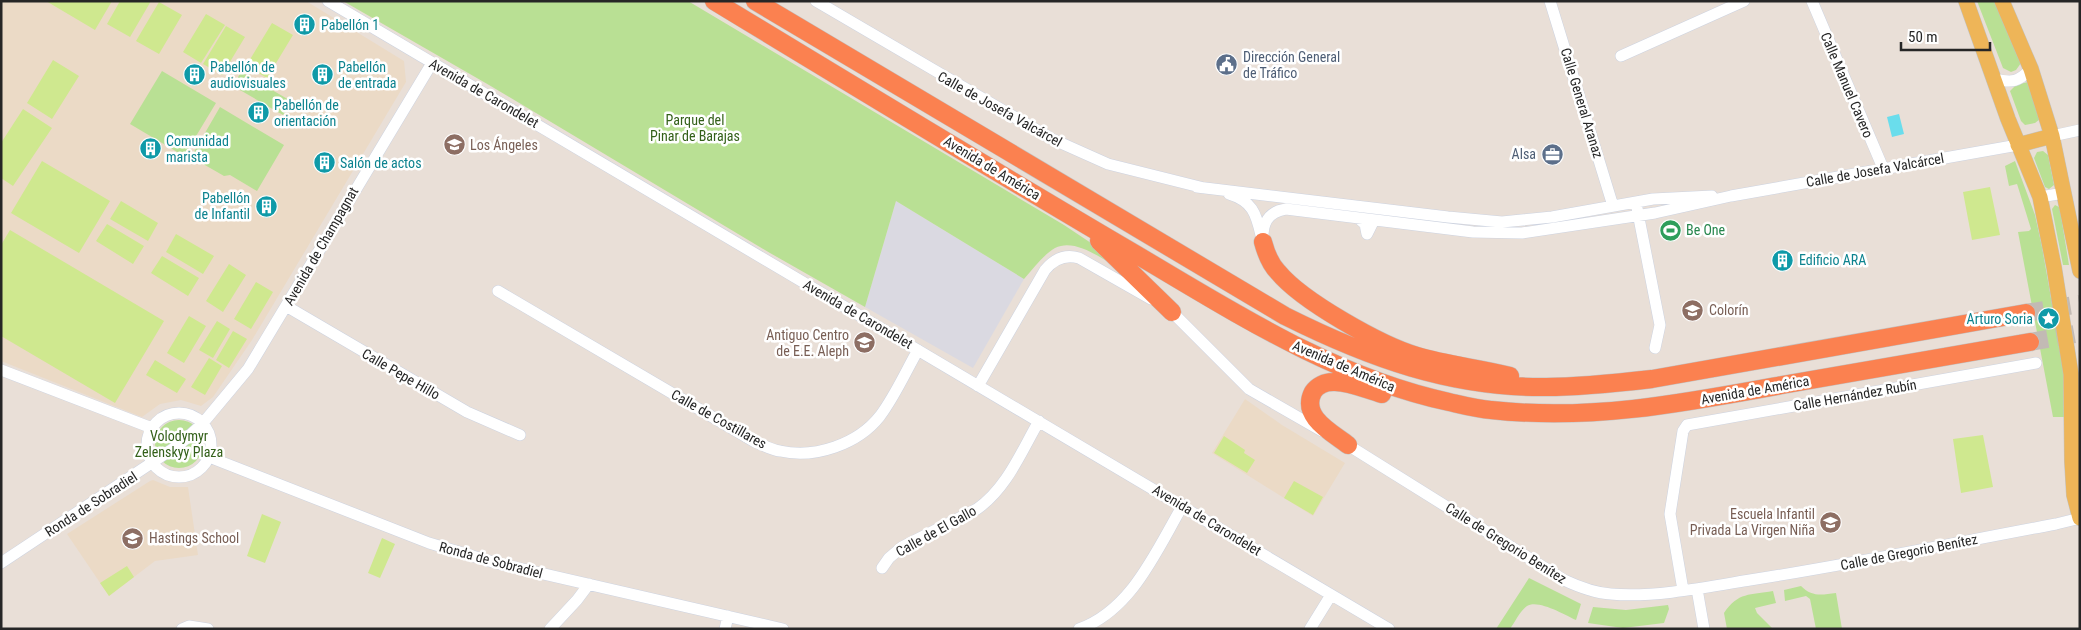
<svg xmlns="http://www.w3.org/2000/svg" width="2081" height="630" font-family="'Roboto Condensed',sans-serif">
<style>
.industrial{fill:#dad9e1}
.education{fill:#ebdac6}
.green{fill:#b9e094}
.pitch{fill:#cfe88f}
.water{fill:#6addec}
.lines{fill:none;stroke-linecap:round;stroke-linejoin:round}
.highway-tunnel{stroke:#c2bab4;stroke-width:18;stroke-dasharray:18 9;stroke-linecap:butt}
.minor-casing{stroke:#cdd3e0;stroke-width:12}
.major-casing{stroke:#c2c2c2;stroke-width:16}
.highway-casing{stroke:#c2c2c2;stroke-width:19}
.minor{stroke:#fff;stroke-width:11}
.major{stroke:#eeb558;stroke-width:15}
.highway{stroke:#fb8150;stroke-width:18}
.labels{text-anchor:middle;stroke-width:5;stroke-linejoin:round;paint-order:stroke}
.culture-label{font-size:14px;fill:#0d838f;stroke:#fff;text-anchor:start}
.service-label{font-size:14px;fill:#4e5e75;stroke:#fff;text-anchor:start}
.street-label{font-size:14px;fill:#262626;stroke:#fff}
.park-label{font-size:14px;fill:#336019;stroke:#fff}
.education-label{font-size:14px;fill:#785e54;stroke:#fff;text-anchor:start}
.leisure-label{font-size:14px;fill:#27864d;stroke:#fff;text-anchor:start}
</style>
<rect width="100%" height="100%" fill="#e9dfd7"/>
<path class="industrial" d="M 896,201 L 1024,279 L 973,368 L 865,307 Z"/>
<path class="education" d="M 1,1 L 306,1 L 404,61 L 406,82 L 252,340 L 213,397 L 201,406 L 181,400 L 160,404 L 142,417 L 1,361 Z
M 1245,399 L 1282,425 L 1345,463 L 1313,516 L 1212,453 Z
M 153,480 L 170,487 L 188,487 L 198,555 L 155,561 L 109,596 L 67,534 L 150,481 Z"/>
<path class="green" d="M 343,1 L 688,1 L 1064,225 L 1091,243 L 1123,271 C 1105,261 1076,237 1055,248 C 1043,255 1034,268 1024,279 L 896,201 L 865,307 L 770,253 L 489,85 Z
M 1977,1 L 1995,1 L 2021,63 L 2016,70 L 2011,72 L 2003,68 Z
M 162,71 L 216,103 L 184,156 L 130,124 Z
M 241,72 L 291,101 L 283,115 L 233,86 Z
M 2028,82 L 2040,119 L 2035,123 L 2025,125 L 2021,121 L 2010,91 L 2016,85 Z
M 220,107 L 284,145 L 257,191 L 230,175 L 224,176 L 191,157 Z
M 2043,151 L 2048,155 L 2054,185 L 2049,189 L 2045,187 L 2034,158 L 2037,152 Z
M 2015,161 L 2035,215 L 2042,247 L 2063,366 L 2064,417 L 2053,417 L 2018,232 L 2029,231 L 2031,229 L 2018,187 L 2017,184 L 2009,186 L 2005,166 Z
M 2055,205 L 2059,207 L 2060,210 L 2069,265 L 2063,265 L 2052,209 Z
M155 444a24 24 0 1 1 48 0a24 24 0 1 1-48 0Z
M 1529,578 L 1581,604 L 1576,620 C 1565,615 1538,599 1527,606 C 1520,611 1515,622 1510,629 L 1496,629 Z
M 1801,586 C 1812,597 1821,595 1836,593 L 1842,629 L 1816,629 L 1810,599 L 1806,596 L 1785,601 L 1784,590 Z
M 1773,591 L 1776,603 L 1755,608 L 1757,613 L 1773,629 L 1727,629 L 1724,613 C 1738,592 1750,595 1773,591 Z
M 1668,605 L 1669,609 L 1664,623 L 1623,628 L 1588,623 L 1593,607 L 1626,610 Z"/>
<path class="pitch" d="M 46,1 L 112,1 L 95,30 Z
M 120,1 L 151,1 L 130,37 L 107,24 Z
M 159,2 L 182,15 L 159,54 L 136,41 Z
M 206,14 L 225,25 L 201,63 L 183,52 Z
M 272,23 L 293,35 L 267,78 L 246,66 Z
M 226,26 L 245,37 L 222,75 L 203,64 Z
M 53,60 L 79,76 L 52,119 L 27,103 Z
M 23,109 L 52,128 L 13,186 L 1,178 L 1,143 Z
M 42,161 L 110,201 L 79,253 L 11,213 Z
M 1990,187 L 2000,235 L 1972,240 L 1963,192 Z
M 121,201 L 158,223 L 148,241 L 110,219 Z
M 107,224 L 144,246 L 133,264 L 96,241 Z
M 10,230 L 164,321 L 115,403 L 1,336 L 1,245 Z
M 176,234 L 214,256 L 203,274 L 166,252 Z
M 162,256 L 199,278 L 188,296 L 151,273 Z
M 229,264 L 246,275 L 223,312 L 206,301 Z
M 256,282 L 273,292 L 251,329 L 234,319 Z
M 189,316 L 206,326 L 184,363 L 167,353 Z
M 217,321 L 230,329 L 213,358 L 199,350 Z
M 233,331 L 247,339 L 229,368 L 216,360 Z
M 209,358 L 222,366 L 205,395 L 191,387 Z
M 155,360 L 186,379 L 177,393 L 146,375 Z
M 1983,435 L 1993,487 L 1961,493 L 1953,439 Z
M 1224,436 L 1245,450 L 1244,453 L 1255,460 L 1247,473 L 1214,453 Z
M 1294,481 L 1323,497 L 1313,515 L 1284,498 Z
M 262,514 L 281,522 L 265,563 L 247,556 Z
M 382,538 L 395,544 L 380,578 L 368,573 Z
M 127,566 L 134,577 L 109,596 L 100,583 Z"/>
<path class="water" d="M 1899,114 L 1904,134 L 1892,137 L 1887,117 Z"/>
<g class="lines">
<path class="highway-tunnel" d="M 2026,313 L 2080,304
M 2030,342 L 2080,333"/>
<defs>
<path id="minor" d="M 328,1 L 1389,629
M 816,1 L 1052,139 L 1108,164 L 1204,188
M 1550,1 L 1613,206
M 1812,1 L 1883,168
M 1621,56 L 1744,1
M 1994,79 C 2013,83 2018,82 2031,69
M 2052,136 L 2080,130
M 1197,187 L 1448,217 L 1502,222 L 1552,217 L 1653,199 L 1712,196
M 1229,194 C 1252,201 1256,213 1261,235
M 2040,197 L 2064,193
M 1637,208 L 1660,325 L 1655,348
M 1358,218 L 1365,224 L 1367,234 L 1374,220
M 1263,242 C 1262,224 1267,212 1286,209 L 1473,232 L 1522,233 L 1655,213 L 1731,196 L 2018,145
M 498,291 L 755,442 C 763,445 772,450 780,451 C 815,459 858,444 880,416 C 895,396 906,371 918,350
M 286,306 L 467,412 L 520,435
M 1167,309 L 1172,312 L 1249,389 L 1322,431
M 1,370 L 152,428
M 978,386 L 1045,270 C 1054,259 1065,254 1079,258 L 1151,299
M147 445a32 32 0 1 1 64 0a32 32 0 1 1-64 0Z
M 1343,442 L 1564,580 C 1579,587 1594,593 1611,594 C 1653,598 1708,587 1750,580 C 1853,564 1954,543 2056,524 L 2080,518
M 209,457 L 429,543 L 496,563 L 783,629
M 1,563 L 180,444 L 203,423 L 248,369 L 432,63
M 882,568 L 889,558 L 902,547 L 977,509 C 1007,488 1021,452 1039,421
M 1697,589 L 1704,629
M 1683,590 L 1670,514 L 1683,431 L 1687,425 L 2036,363
M 182,629 L 189,626 L 208,629
M 550,629 L 577,600 L 589,584
M 725,629 L 728,616
M 1079,629 C 1132,610 1156,551 1183,505
M 1310,629 L 1331,595"/>
<path id="major" d="M 1966,1 L 2008,119 L 2040,197 L 2054,267 L 2071,374 L 2072,461 L 2074,495 L 2080,518
M 2002,1 L 2031,69 L 2052,136 L 2080,271
M 2018,145 L 2052,136"/>
<path id="highway" d="M 714,1 C 849,83 984,165 1120,245 C 1225,306 1328,376 1449,402 C 1462,405 1477,409 1491,410 C 1591,421 1684,403 1782,385 C 1865,371 1947,356 2030,342
M 755,1 L 1285,316 C 1369,358 1451,388 1546,387 C 1582,387 1617,383 1652,379 L 2026,313
M 1099,241 L 1172,312
M 1263,242 C 1266,253 1270,264 1278,272 C 1302,301 1380,345 1417,356 C 1447,365 1479,368 1510,376
M 1348,445 C 1333,433 1300,417 1313,392 C 1317,386 1325,382 1333,382 C 1348,381 1367,390 1382,394"/>
</defs>
<use href="#minor" class="minor-casing"/>
<use href="#major" class="major-casing"/>
<use href="#highway" class="highway-casing"/>
<use href="#minor" class="minor"/>
<use href="#major" class="major"/>
<use href="#highway" class="highway"/>
</g>
<defs>
<symbol id="building-disc" viewBox="-11 -11 22 22"><circle r="9.5" fill="#0f9aa8" stroke="#fff"/><path d="M-4-6H4V6H1V3H-1V6H-4ZM-2.5-4.3h1.7v1.8h-1.7ZM.8-4.3h1.7v1.8H.8ZM-2.5-1h1.7V.8h-1.7ZM.8-1h1.7V.8H.8Z" fill="#fff"/></symbol>
<symbol id="civic-disc" viewBox="-11 -11 22 22"><circle r="9.5" fill="#5c6f8a" stroke="#fff"/><path d="M-.6-6.5H3V-4.5H.6V-3L4-1V1h2V6H-6V1h2V-1L-.6-3ZM-1.2 2.5V6h2.4V2.5Z" fill="#fff"/></symbol>
<symbol id="school-disc" viewBox="-11 -11 22 22"><circle r="9.5" fill="#8d6e63" stroke="#fff"/><path d="M0-5L7-2L0 1L-7-2ZM-4 1L0 2.5L4 1V4Q0 6-4 4Z" fill="#fff"/></symbol>
<symbol id="office-disc" viewBox="-11 -11 22 22"><circle r="9.5" fill="#5c6f8a" stroke="#fff"/><path d="M-6-3h4V-5.5h4V-3h4V5H-6ZM-1-4.5V-3h2v-1.5ZM-6 0V1H6V0Z" fill="#fff"/></symbol>
<symbol id="stadium-disc" viewBox="-11 -11 22 22"><circle r="9.5" fill="#2e9e5b" stroke="#fff"/><path d="M0-5a6.5 5 0 1 0 0 10a6.5 5 0 1 0 0-10ZM-3.5-1.8h7v3.6h-7Z" fill="#fff"/></symbol>
<symbol id="sight-disc" viewBox="-11 -11 22 22"><circle r="9.5" fill="#0f9aa8" stroke="#fff"/><path d="M0-6L1.8-2.2L6-1.7L2.9 1.2L3.7 5.4L0 3.3L-3.7 5.4L-2.9 1.2L-6-1.7L-1.8-2.2Z" fill="#fff"/></symbol>
</defs>
<g fill-rule="evenodd">
<use href="#building-disc" x="292" y="12" width="25" height="25"/>
<use href="#civic-disc" x="1214" y="52" width="25" height="25"/>
<use href="#building-disc" x="182" y="62" width="25" height="25"/>
<use href="#building-disc" x="310" y="62" width="25" height="25"/>
<use href="#building-disc" x="246" y="100" width="25" height="25"/>
<use href="#school-disc" x="442" y="132" width="25" height="25"/>
<use href="#building-disc" x="138" y="136" width="25" height="25"/>
<use href="#office-disc" x="1540" y="142" width="25" height="25"/>
<use href="#building-disc" x="312" y="150" width="25" height="25"/>
<use href="#building-disc" x="254" y="194" width="25" height="25"/>
<use href="#stadium-disc" x="1658" y="218" width="25" height="25"/>
<use href="#building-disc" x="1770" y="248" width="25" height="25"/>
<use href="#school-disc" x="1680" y="298" width="25" height="25"/>
<use href="#sight-disc" x="2036" y="306" width="25" height="25"/>
<use href="#school-disc" x="852" y="330" width="25" height="25"/>
<use href="#school-disc" x="1818" y="510" width="25" height="25"/>
<use href="#school-disc" x="120" y="526" width="25" height="25"/>
</g>
<g class="labels">
<g class="culture-label">
<text x="321" y="30">Pabellón 1</text>
<text x="210" y="72">Pabellón de<tspan x="210" dy="16">audiovisuales</tspan></text>
<text x="338" y="72">Pabellón<tspan x="338" dy="16">de entrada</tspan></text>
<text x="274" y="110">Pabellón de<tspan x="274" dy="16">orientación</tspan></text>
<text x="166" y="146">Comunidad<tspan x="166" dy="16">marista</tspan></text>
<text x="340" y="168">Salón de actos</text>
<text x="250" y="203" text-anchor="end">Pabellón<tspan x="250" dy="16">de Infantil</tspan></text>
<text x="1799" y="265">Edificio ARA</text>
<text x="2033" y="324" text-anchor="end">Arturo Soria</text>
</g>
<g class="service-label">
<text x="1243" y="62">Dirección General<tspan x="1243" dy="16">de Tráfico</tspan></text>
<text x="1536" y="159" text-anchor="end">Alsa</text>
</g>
<g class="street-label">
<text transform="translate(1847 85) rotate(67)" y="5">Calle Manuel Cavero</text>
<text transform="translate(484 93) rotate(30)" y="5">Avenida de Carondelet</text>
<text transform="translate(1582 103) rotate(73)" y="5">Calle General Aranaz</text>
<text transform="translate(1000 109) rotate(29)" y="5">Calle de Josefa Valcárcel</text>
<text transform="translate(992 168) rotate(31)" y="5">Avenida de América</text>
<text transform="translate(1875 170) rotate(-10)" y="5">Calle de Josefa Valcárcel</text>
<text transform="translate(321 246) rotate(-60)" y="5">Avenida de Champagnat</text>
<text transform="translate(858 314) rotate(30)" y="5">Avenida de Carondelet</text>
<text transform="translate(1344 366) rotate(23)" y="5">Avenida de América</text>
<text transform="translate(401 374) rotate(30)" y="5">Calle Pepe Hillo</text>
<text transform="translate(1755 390) rotate(-10)" y="5">Avenida de América</text>
<text transform="translate(1855 395) rotate(-10)" y="5">Calle Hernández Rubín</text>
<text transform="translate(719 419) rotate(29)" y="5">Calle de Costillares</text>
<text transform="translate(91 504) rotate(-33)" y="5">Ronda de Sobradiel</text>
<text transform="translate(1207 520) rotate(31)" y="5">Avenida de Carondelet</text>
<text transform="translate(936 531) rotate(-29)" y="5">Calle de El Gallo</text>
<text transform="translate(1506 543) rotate(32)" y="5">Calle de Gregorio Benítez</text>
<text transform="translate(1909 552) rotate(-11)" y="5">Calle de Gregorio Benítez</text>
<text transform="translate(491 560) rotate(15)" y="5">Ronda de Sobradiel</text>
</g>
<g class="park-label">
<text x="695" y="125">Parque del<tspan x="695" dy="16">Pinar de Barajas</tspan></text>
<text x="179" y="441">Volodymyr<tspan x="179" dy="16">Zelenskyy Plaza</tspan></text>
</g>
<g class="education-label">
<text x="470" y="150">Los Ángeles</text>
<text x="1709" y="315">Colorín</text>
<text x="849" y="340" text-anchor="end">Antiguo Centro<tspan x="849" dy="16">de E.E. Aleph</tspan></text>
<text x="1815" y="519" text-anchor="end">Escuela Infantil<tspan x="1815" dy="16">Privada La Virgen Niña</tspan></text>
<text x="149" y="543">Hastings School</text>
</g>
<g class="leisure-label">
<text x="1686" y="235">Be One</text>
</g>
</g>
<rect width="2081" height="630" fill="none" stroke="#262626" stroke-width="5"/>
<path d="M1901 42v8h89v-8" fill="none" stroke="#262626" stroke-width="2.5"/>
<text x="1908" y="42" font-size="15" fill="#262626" stroke="#ffffff" stroke-width="4" paint-order="stroke">50 m</text>
</svg>
